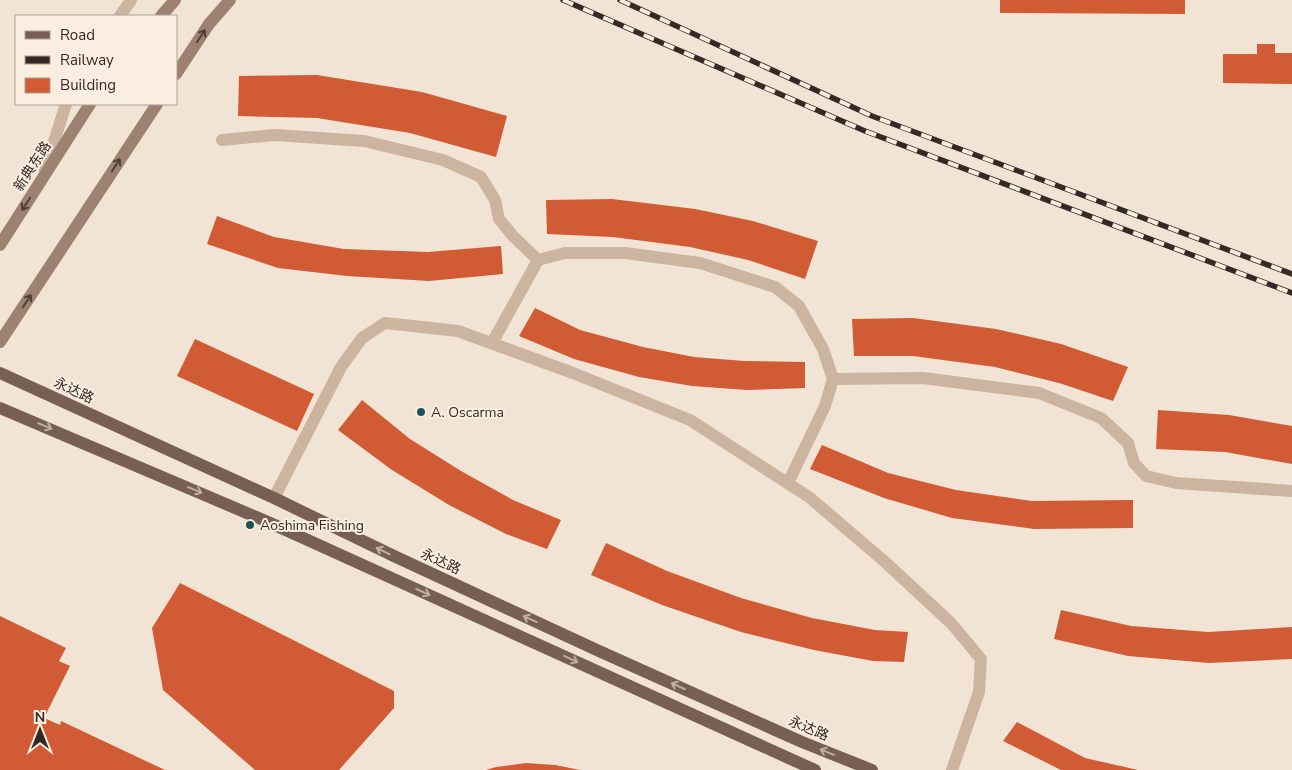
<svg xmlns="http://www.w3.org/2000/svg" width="1292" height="770" font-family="'Nunito Sans','Noto Sans SC',sans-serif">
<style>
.building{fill:#d05b35}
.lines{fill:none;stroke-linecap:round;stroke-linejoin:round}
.service{stroke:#cbb4a0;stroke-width:12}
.minor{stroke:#cbb4a0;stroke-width:12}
.secondary{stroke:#9e8271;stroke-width:12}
.primary{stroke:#776053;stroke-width:12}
.rail-casing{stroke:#342924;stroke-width:5.5}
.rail{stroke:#faeee1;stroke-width:4;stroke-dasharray:11;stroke-linecap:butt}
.oneway{stroke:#4e3f37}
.oneway2{stroke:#bfaea1}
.poi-dot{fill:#175358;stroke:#faeee1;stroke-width:2}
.labels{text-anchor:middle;stroke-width:4;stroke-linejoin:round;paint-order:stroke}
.street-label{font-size:14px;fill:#342924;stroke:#faeee1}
.poi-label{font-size:14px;fill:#342924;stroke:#faeee1;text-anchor:start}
</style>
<rect width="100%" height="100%" fill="#f2e4d4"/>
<path class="building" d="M 1000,0 L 1185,0 L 1185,14 L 1000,13 Z
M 1257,44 L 1275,44 L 1275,53 L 1292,53 L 1292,84 L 1223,83 L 1223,54 L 1257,54 Z
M 317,75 L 422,92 L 507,116 L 496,157 L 410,133 L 317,118 L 238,116 L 239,76 Z
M 612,199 L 695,209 L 753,221 L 818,241 L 805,279 L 748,260 L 690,247 L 613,237 L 547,234 L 546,200 Z
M 217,216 L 274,237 L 344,249 L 428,252 L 501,246 L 503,274 L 429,281 L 347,276 L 278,268 L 207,244 Z
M 535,308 L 580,330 L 643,347 L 694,357 L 744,361 L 805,362 L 805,388 L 747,390 L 692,386 L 639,377 L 574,359 L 519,336 Z
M 913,318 L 996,329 L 1061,344 L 1128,367 L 1113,401 L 1059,383 L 995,367 L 913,356 L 854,356 L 852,319 Z
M 195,339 L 314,394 L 297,431 L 177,376 Z
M 362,400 L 410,439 L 461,471 L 513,500 L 561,520 L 547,549 L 506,534 L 449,505 L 392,470 L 338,430 Z
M 1158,410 L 1229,415 L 1292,426 L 1292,464 L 1225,452 L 1156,449 Z
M 822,445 L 888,473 L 956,490 L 1032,501 L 1133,500 L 1133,528 L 1034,529 L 952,518 L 884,498 L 810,469 Z
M 606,543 L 667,571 L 741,598 L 812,618 L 875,630 L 908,632 L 904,662 L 873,661 L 814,650 L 741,632 L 662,605 L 591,575 Z
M 180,583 L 394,691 L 394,708 L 339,770 L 255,770 L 163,690 L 152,628 Z
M 1061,610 L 1131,626 L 1208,632 L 1292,627 L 1292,659 L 1209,663 L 1128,656 L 1054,639 Z
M 0,616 L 66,648 L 59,661 L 70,666 L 44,718 L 60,725 L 61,721 L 165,770 L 0,770 Z
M 1017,722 L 1085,758 L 1138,770 L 1061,770 L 1003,741 Z
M 526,763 L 555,765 L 580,770 L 486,770 L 496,767 Z"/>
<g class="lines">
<path class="service" d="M 222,140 L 275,135 L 364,141 L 443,160 L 481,177 L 495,200 L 499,219 L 513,236 L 538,260
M 492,343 L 538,260 L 565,253 L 625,253 L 700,263 L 775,287 L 799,306 L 823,349 L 833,379 L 825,406 L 788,483
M 833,379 L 923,378 L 1039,393 L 1101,418 L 1128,443 L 1134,463 L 1146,476 L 1176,483 L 1292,491
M 274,498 L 341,367 L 362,338 L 385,323 L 458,331 L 573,373 L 690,420 L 809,497 L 884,561 L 951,623 L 981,659 L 979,692 L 952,770"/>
<path class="minor" d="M 120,16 L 131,0
M 45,170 L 66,104"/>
<path class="secondary" d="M 161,16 L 175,0
M 176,74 L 209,24 L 230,0
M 0,245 L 90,104
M 0,342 L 157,104"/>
<path class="primary" d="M 0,373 L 274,498 L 396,557 L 599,651 L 802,742 L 872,770
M 0,408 L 268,522 L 815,770"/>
<defs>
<path id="rail" d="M 563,0 L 865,131 L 1292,293
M 620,0 L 872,116 L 1292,274"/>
</defs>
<use href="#rail" class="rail-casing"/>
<use href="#rail" class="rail"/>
</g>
<defs><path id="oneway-shaft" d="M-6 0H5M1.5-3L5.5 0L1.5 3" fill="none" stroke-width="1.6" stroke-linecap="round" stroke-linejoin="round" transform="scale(1.25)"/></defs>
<g class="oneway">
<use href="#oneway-shaft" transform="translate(201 36) rotate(-57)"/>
<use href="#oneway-shaft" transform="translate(116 165) rotate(-57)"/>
<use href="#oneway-shaft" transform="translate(26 204) rotate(123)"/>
<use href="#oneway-shaft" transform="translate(27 301) rotate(-57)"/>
</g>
<g class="oneway2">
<use href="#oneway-shaft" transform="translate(45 426) rotate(23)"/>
<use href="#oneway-shaft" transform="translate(195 490) rotate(23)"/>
<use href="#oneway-shaft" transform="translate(383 551) rotate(-154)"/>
<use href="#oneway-shaft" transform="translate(423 592) rotate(25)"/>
<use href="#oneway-shaft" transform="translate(530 619) rotate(-155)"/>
<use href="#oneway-shaft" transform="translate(571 659) rotate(25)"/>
<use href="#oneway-shaft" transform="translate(678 686) rotate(-156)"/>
<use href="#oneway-shaft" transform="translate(827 752) rotate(-158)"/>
</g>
<g class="poi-dot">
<circle cx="421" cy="412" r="5"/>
<circle cx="250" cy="525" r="5"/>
</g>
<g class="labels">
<g class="street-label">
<text transform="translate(32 166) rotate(-57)" y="5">新典东路</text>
<text transform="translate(74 390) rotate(25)" y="5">永达路</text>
<text transform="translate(441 561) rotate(25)" y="5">永达路</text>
<text transform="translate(809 728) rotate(23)" y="5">永达路</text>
</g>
<g class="poi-label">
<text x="431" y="417">A. Oscarma</text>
<text x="260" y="530">Aoshima Fishing</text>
</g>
</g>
<rect x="15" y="15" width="162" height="90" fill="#faeee1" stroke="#ab9f95"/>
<rect x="25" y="31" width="25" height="8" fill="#776053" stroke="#ab9f95"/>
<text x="60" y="40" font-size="15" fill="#342924">Road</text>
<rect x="25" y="56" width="25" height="8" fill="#342924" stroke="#ab9f95"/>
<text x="60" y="65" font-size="15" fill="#342924">Railway</text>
<rect x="25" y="78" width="25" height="15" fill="#d05b35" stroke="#ab9f95"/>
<text x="60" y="90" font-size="15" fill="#342924">Building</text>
<g transform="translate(40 730)" stroke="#faeee1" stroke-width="4" paint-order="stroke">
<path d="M0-4L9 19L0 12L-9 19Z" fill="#342924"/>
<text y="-8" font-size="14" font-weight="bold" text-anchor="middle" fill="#342924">N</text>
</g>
</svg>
